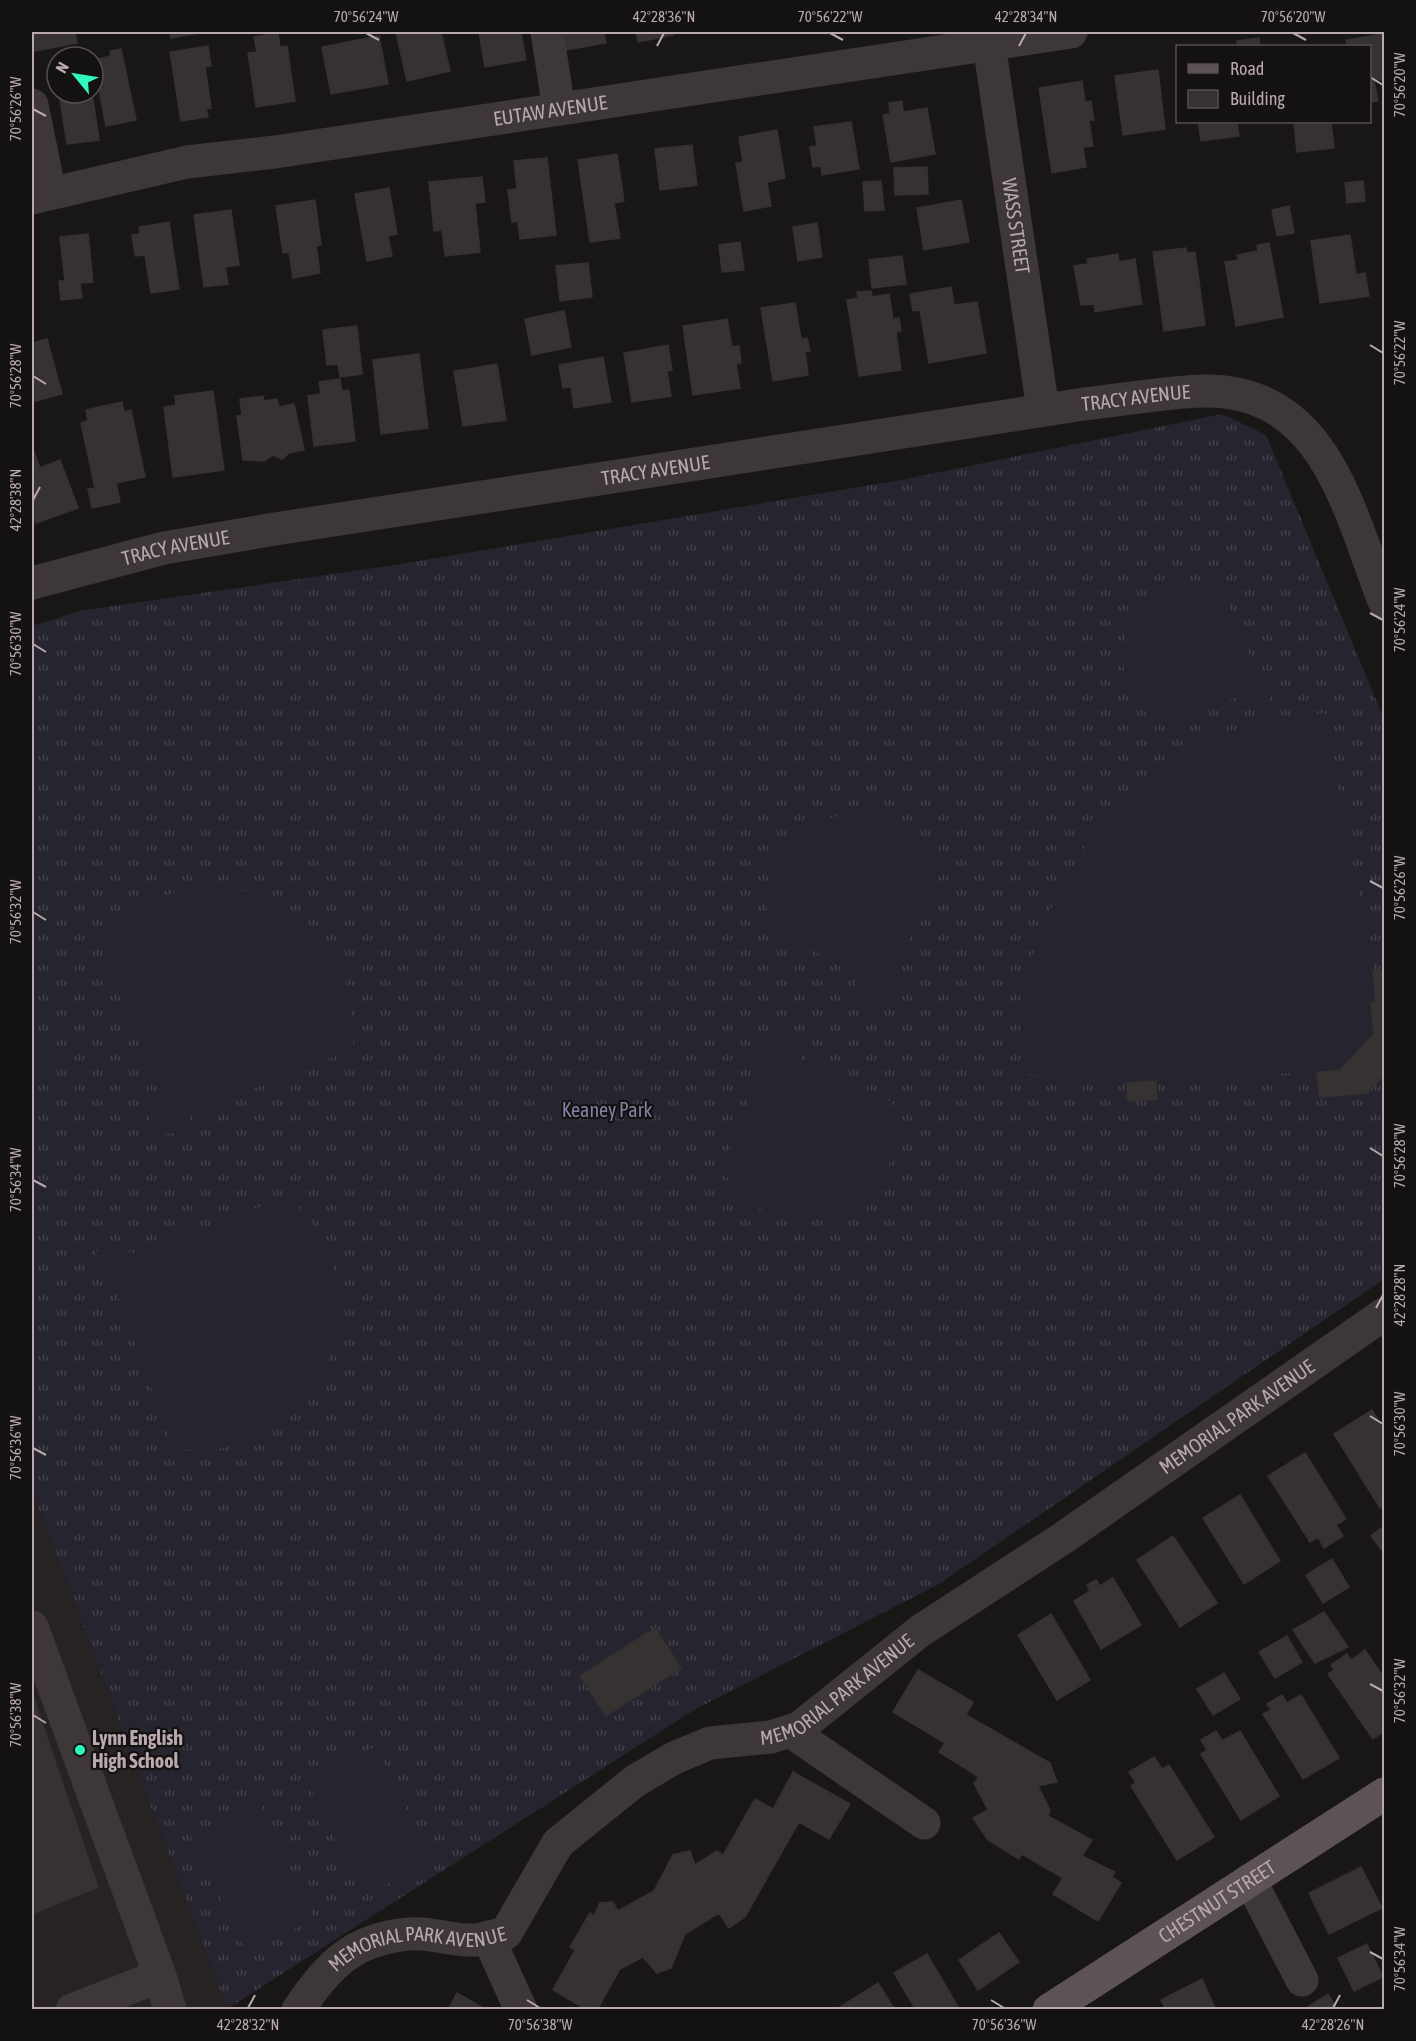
<svg xmlns="http://www.w3.org/2000/svg" width="1416" height="2041" font-family="'Asap Condensed',sans-serif">
<style>
.built{fill:#262322}
.grass{fill:url(#grass-tufts)}
.pitch{fill:#26242e}
.building{fill:#353231;stroke:#353130;stroke-width:1.5}
.lines{fill:none;stroke-linecap:round;stroke-linejoin:round}
.minor{stroke:#3e3738;stroke-width:33}
.major{stroke:#5d5355;stroke-width:33}
.ticks{fill:none;stroke:#b9a8ad;stroke-width:2}
.poi-dot{fill:#30f7bb;stroke:#141211;stroke-width:2}
.labels{text-anchor:middle;stroke-width:4.5;stroke-linejoin:round;paint-order:stroke}
.street-label{font-size:20px;fill:#b9a8ad;stroke:#141211}
.park-label{font-size:20px;fill:#827fa4;stroke:#141211}
.poi-label{font-size:20px;font-weight:bold;fill:#b9a8ad;stroke:#141211;text-anchor:start}
.neatline{fill:none;stroke:#b9a8ad;stroke-width:2}
.ticks-label{font-size:15px;text-anchor:middle;fill:#b9a8ad}
</style>
<defs>
<pattern id="grass-tufts" width="24" height="20" patternUnits="userSpaceOnUse" patternTransform="scale(1.5)"><rect width="24" height="20" fill="#26242e"/><path d="M3 7l-1-3M5 7V3M7 7l1-3M15 17l-1-3M17 17v-4M19 17l1-3" fill="none" stroke="#43414a"/></pattern>
</defs>
<rect width="100%" height="100%" fill="#191716"/>
<path class="built" d="M 32,1490 L 227,2009 L 32,2009 Z"/>
<path class="grass" d="M 1222,414 L 1266,435 L 1384,719 L 1384,1279 L 939,1584 L 694,1710 L 227,2009 L 32,1490 L 32,626 L 79,611 L 401,564 L 901,480 Z"/>
<path class="pitch" d="M 1203,584 L 1220,588 C 1230,609 1242,646 1256,664 C 1261,671 1272,671 1274,683 C 1277,705 1251,708 1238,697 L 1162,725 C 1094,678 1119,587 1203,584 Z
M 1325,713 L 1373,971 L 1376,1002 L 1371,1004 L 1374,1034 L 1340,1070 L 1127,1083 L 1027,1074 L 1022,1028 L 1029,965 L 1057,893 L 1088,842 L 1140,785 L 1199,746 L 1260,719 Z
M 857,813 C 896,817 922,833 941,868 L 899,965 C 908,989 893,1008 868,1000 L 856,984 L 856,974 L 768,926 C 761,863 792,820 857,813 Z
M 218,886 C 309,899 358,957 353,1049 L 192,1113 L 190,1121 L 179,1133 L 162,1134 C 147,1123 148,1110 160,1096 L 100,940 C 137,903 166,889 218,886 Z
M 34,1018 L 53,1070 L 32,1078 L 32,1019 Z
M 779,1031 C 795,1035 801,1043 802,1060 L 892,1102 C 895,1118 897,1132 894,1147 C 884,1203 820,1234 769,1213 C 748,1205 734,1189 723,1170 L 759,1071 C 750,1051 756,1035 779,1031 Z
M 288,1197 C 300,1210 314,1224 322,1240 C 365,1326 320,1423 227,1447 C 209,1452 191,1450 173,1448 L 114,1286 L 98,1280 C 80,1254 108,1233 131,1254 Z
M 376,1746 L 432,1862 L 362,1896 L 307,1780 Z
M 260,1803 L 315,1919 L 246,1952 L 191,1837 Z"/>
<path class="building" d="M 32,32 L 75,32 L 77,43 L 35,51 Z
M 170,32 L 203,32 L 171,38 Z
M 396,32 L 441,32 L 450,71 L 407,81 Z
M 479,32 L 521,32 L 526,60 L 485,67 Z
M 558,32 L 604,32 L 606,43 L 561,51 Z
M 636,32 L 672,32 L 673,35 L 638,42 Z
M 278,33 L 280,47 L 287,46 L 295,101 L 256,107 L 248,53 L 257,52 L 254,37 Z
M 1384,34 L 1384,79 L 1374,80 L 1378,101 L 1370,102 L 1370,46 L 1347,46 L 1346,40 Z
M 379,36 L 388,84 L 331,94 L 322,47 Z
M 1259,38 L 1260,46 L 1238,46 L 1237,41 Z
M 208,46 L 211,66 L 205,67 L 211,108 L 206,109 L 208,117 L 181,121 L 170,52 Z
M 121,49 L 136,120 L 106,126 L 93,60 L 111,56 L 110,51 Z
M 1158,70 L 1165,129 L 1123,135 L 1115,76 Z
M 1082,81 L 1085,102 L 1091,101 L 1094,120 L 1089,120 L 1093,146 L 1083,147 L 1086,167 L 1052,173 L 1039,88 Z
M 59,93 L 92,93 L 99,140 L 67,144 Z
M 902,101 L 903,112 L 927,108 L 935,154 L 891,162 L 883,115 L 890,114 L 889,103 Z
M 851,122 L 859,169 L 822,175 L 821,166 L 813,167 L 810,147 L 817,146 L 814,127 Z
M 1198,122 L 1237,122 L 1239,136 L 1201,141 Z
M 1294,122 L 1331,122 L 1334,148 L 1297,152 Z
M 777,130 L 785,178 L 767,182 L 771,206 L 744,211 L 736,163 L 743,162 L 739,137 Z
M 692,145 L 697,185 L 660,190 L 655,149 Z
M 617,154 L 624,201 L 614,203 L 620,238 L 590,242 L 578,160 Z
M 547,158 L 556,235 L 520,239 L 518,221 L 512,222 L 508,190 L 517,189 L 514,161 Z
M 927,167 L 928,194 L 895,195 L 894,168 Z
M 482,177 L 485,202 L 475,203 L 480,252 L 445,256 L 442,230 L 434,231 L 429,182 Z
M 881,181 L 884,210 L 865,211 L 863,182 Z
M 1363,181 L 1365,201 L 1347,203 L 1345,183 Z
M 389,188 L 397,234 L 388,236 L 392,256 L 367,261 L 355,194 Z
M 315,200 L 321,245 L 316,246 L 320,273 L 293,278 L 289,252 L 283,253 L 276,206 Z
M 961,200 L 969,242 L 924,250 L 917,208 Z
M 1289,206 L 1294,233 L 1277,236 L 1272,210 Z
M 231,210 L 239,265 L 225,267 L 228,284 L 204,287 L 194,215 Z
M 169,222 L 179,289 L 151,293 L 145,255 L 135,256 L 132,235 L 140,234 L 139,227 Z
M 817,223 L 822,257 L 798,261 L 793,227 Z
M 88,234 L 93,282 L 80,283 L 82,298 L 61,300 L 59,281 L 65,281 L 60,237 Z
M 1350,235 L 1356,275 L 1365,273 L 1369,296 L 1320,303 L 1311,241 Z
M 740,242 L 744,270 L 722,272 L 719,245 Z
M 1269,243 L 1283,317 L 1236,326 L 1225,262 L 1239,260 L 1237,255 L 1258,251 L 1257,245 Z
M 1186,248 L 1187,253 L 1195,252 L 1205,325 L 1164,331 L 1153,252 Z
M 1118,254 L 1119,262 L 1135,259 L 1142,304 L 1095,312 L 1094,304 L 1081,305 L 1074,266 L 1088,264 L 1087,259 Z
M 902,256 L 906,284 L 872,288 L 869,260 Z
M 588,263 L 592,297 L 560,301 L 556,266 Z
M 951,287 L 954,305 L 977,302 L 986,353 L 929,363 L 920,310 L 913,311 L 910,294 Z
M 871,291 L 872,297 L 889,294 L 893,319 L 899,318 L 901,331 L 896,332 L 901,370 L 859,376 L 847,300 L 858,298 L 857,292 Z
M 795,303 L 801,339 L 807,338 L 810,351 L 805,351 L 808,375 L 773,381 L 761,308 Z
M 564,311 L 571,347 L 532,355 L 525,319 Z
M 727,319 L 732,347 L 739,346 L 741,363 L 736,364 L 740,388 L 693,395 L 683,326 Z
M 357,326 L 362,374 L 340,377 L 338,364 L 327,365 L 323,330 Z
M 47,339 L 62,394 L 32,402 L 32,343 Z
M 668,345 L 672,370 L 667,371 L 671,396 L 632,402 L 624,353 Z
M 419,354 L 428,428 L 381,434 L 373,360 Z
M 603,357 L 611,402 L 574,408 L 571,387 L 563,388 L 559,365 Z
M 497,364 L 506,420 L 463,426 L 454,371 Z
M 340,379 L 342,391 L 349,390 L 355,441 L 314,446 L 308,396 L 321,394 L 319,382 Z
M 213,391 L 224,470 L 173,477 L 164,407 L 176,405 L 175,396 Z
M 263,396 L 264,401 L 277,399 L 279,407 L 294,404 L 304,450 L 289,453 L 282,459 L 273,455 L 264,461 L 243,460 L 237,416 L 242,415 L 240,399 Z
M 122,402 L 124,412 L 131,410 L 145,477 L 116,483 L 120,502 L 92,508 L 88,489 L 95,488 L 81,423 L 88,421 L 86,410 Z
M 34,452 L 40,468 L 60,460 L 78,508 L 36,523 L 32,511 L 32,453 Z
M 1373,971 L 1384,971 L 1384,1074 L 1368,1093 L 1320,1097 L 1317,1073 L 1340,1070 L 1374,1034 L 1371,1003 L 1376,1002 Z
M 1156,1081 L 1157,1099 L 1127,1101 L 1127,1083 Z
M 1372,1410 L 1384,1430 L 1384,1505 L 1380,1508 L 1334,1434 Z
M 1305,1453 L 1346,1519 L 1336,1525 L 1343,1536 L 1324,1548 L 1318,1537 L 1310,1542 L 1268,1476 Z
M 1240,1495 L 1280,1561 L 1244,1584 L 1203,1518 Z
M 1384,1526 L 1384,1553 L 1371,1536 Z
M 1173,1536 L 1217,1603 L 1180,1627 L 1137,1560 Z
M 1332,1559 L 1349,1587 L 1323,1603 L 1306,1575 Z
M 1113,1578 L 1141,1625 L 1101,1649 L 1074,1601 L 1090,1591 L 1087,1585 L 1096,1580 L 1100,1586 Z
M 1324,1612 L 1348,1647 L 1315,1663 L 1293,1630 Z
M 1051,1614 L 1090,1680 L 1057,1700 L 1018,1635 Z
M 655,1628 L 681,1668 L 606,1716 L 580,1676 Z
M 1287,1636 L 1302,1662 L 1275,1678 L 1259,1652 Z
M 1365,1650 L 1384,1678 L 1384,1731 L 1373,1739 L 1328,1674 L 1334,1670 L 1331,1665 L 1347,1654 L 1351,1660 Z
M 918,1670 L 973,1702 L 966,1715 L 1050,1763 L 1057,1782 L 1038,1786 L 1050,1810 L 1048,1816 L 1092,1840 L 1082,1856 L 1115,1872 L 1112,1877 L 1121,1883 L 1098,1921 L 1053,1894 L 1063,1878 L 1022,1854 L 1019,1859 L 988,1840 L 973,1818 L 988,1810 L 974,1783 L 979,1777 L 939,1752 L 945,1743 L 893,1712 Z
M 1224,1673 L 1240,1699 L 1213,1715 L 1197,1689 Z
M 32,1694 L 98,1887 L 32,1914 Z
M 1282,1695 L 1287,1703 L 1301,1695 L 1339,1758 L 1303,1779 L 1263,1714 L 1271,1710 L 1267,1704 Z
M 1216,1731 L 1222,1741 L 1240,1731 L 1279,1796 L 1241,1820 L 1201,1754 L 1207,1750 L 1201,1740 Z
M 1154,1757 L 1162,1769 L 1169,1765 L 1214,1837 L 1177,1860 L 1131,1786 L 1136,1783 L 1129,1772 Z
M 793,1772 L 850,1804 L 829,1839 L 799,1822 L 745,1917 L 729,1928 L 719,1913 L 685,1934 L 671,1968 L 657,1973 L 643,1957 L 620,1969 L 597,2010 L 587,2010 L 553,1990 L 575,1950 L 570,1947 L 590,1913 L 594,1916 L 600,1903 L 613,1902 L 618,1911 L 654,1891 L 673,1855 L 690,1851 L 695,1865 L 717,1851 L 723,1855 L 755,1799 L 773,1809 Z
M 1361,1867 L 1382,1908 L 1329,1934 L 1309,1893 Z
M 999,1933 L 1019,1962 L 978,1990 L 959,1960 Z
M 1367,1944 L 1383,1977 L 1354,1991 L 1338,1958 Z
M 927,1954 L 958,2007 L 953,2010 L 916,2010 L 894,1973 Z
M 1202,1979 L 1216,2010 L 1166,2010 L 1161,2000 Z
M 878,1983 L 895,2010 L 842,2010 L 840,2007 Z
M 457,1993 L 487,2010 L 448,2010 Z
M 1328,1994 L 1337,2010 L 1303,2010 Z"/>
<g class="lines">
<g class="minor">
<path d="M 547,32 L 559,109"/>
<path id="s1" d="M 989,44 L 1043,410"/>
<path d="M 32,105 L 50,193"/>
<path id="s2" d="M 32,198 L 187,162 L 275,152 L 1071,32"/>
<path id="s3" d="M 32,583 L 164,548 L 275,529 L 1084,404 C 1123,400 1164,392 1203,391 C 1325,389 1348,509 1384,601"/>
<path d="M 32,1627 L 160,1976 L 72,2010"/>
<path d="M 790,1731 L 924,1823"/>
<path d="M 1250,1880 L 1302,1980"/>
<path d="M 488,1937 L 521,2010"/>
<path d="M 160,1976 L 170,2010"/>
<path id="s4" d="M 298,2010 C 328,1965 353,1939 409,1934 C 431,1932 453,1941 474,1940 C 484,1940 496,1935 506,1933 L 558,1843 L 635,1781 L 674,1758 L 710,1743 L 771,1737 L 799,1728 L 920,1631 L 1063,1538 L 1384,1314"/>
</g>
<path class="major" id="s5" d="M 1049,2010 L 1384,1794"/>
</g>
<path class="ticks" d="M 366,33 L 379,40M 830,33 L 843,40M 1293,33 L 1306,40M 657,46 L 664,33M 1019,46 L 1026,33M 1370,77 L 1383,85M 33,109 L 46,116M 1370,345 L 1383,353M 33,376 L 46,384M 33,500 L 40,487M 1370,613 L 1383,620M 33,644 L 46,652M 1370,881 L 1383,888M 33,912 L 46,920M 1370,1148 L 1383,1156M 33,1180 L 46,1187M 1376,1308 L 1383,1295M 1370,1416 L 1383,1424M 33,1448 L 46,1455M 1370,1684 L 1383,1691M 33,1715 L 46,1723M 1370,1952 L 1383,1959M 527,2000 L 540,2008M 991,2000 L 1004,2008M 248,2008 L 255,1995M 1333,2008 L 1340,1995"/>
<circle class="poi-dot" cx="80" cy="1750" r="6"/>
<g class="labels">
<g class="street-label">
<text dy="7" stroke="none"><textPath href="#s2" startOffset="526">EUTAW AVENUE</textPath></text>
<text dy="7" stroke="none"><textPath href="#s1" startOffset="184">WASS STREET</textPath></text>
<text dy="7" stroke="none"><textPath href="#s3" startOffset="1120">TRACY AVENUE</textPath></text>
<text dy="7" stroke="none"><textPath href="#s3" startOffset="634">TRACY AVENUE</textPath></text>
<text dy="7" stroke="none"><textPath href="#s3" startOffset="148">TRACY AVENUE</textPath></text>
<text dy="7" stroke="none"><textPath href="#s4" startOffset="1154">MEMORIAL PARK AVENUE</textPath></text>
<text dy="7" stroke="none"><textPath href="#s4" startOffset="668">MEMORIAL PARK AVENUE</textPath></text>
<text dy="7" stroke="none"><textPath href="#s5" startOffset="200">CHESTNUT STREET</textPath></text>
<text dy="7" stroke="none"><textPath href="#s4" startOffset="146">MEMORIAL PARK AVENUE</textPath></text>
</g>
<g class="park-label">
<text x="607" y="1117">Keaney Park</text>
</g>
<g class="poi-label">
<text x="92" y="1745">Lynn English<tspan x="92" dy="23">High School</tspan></text>
</g>
</g>
<rect width="1416" height="2041" fill="none" stroke="#141211" stroke-width="66"/>
<rect x="1176" y="45" width="195" height="78" fill="#141211" stroke="#564e4f" stroke-width="1.5"/>
<rect x="1188" y="64" width="30" height="9" fill="#5d5355" stroke="#564e4f" stroke-width="1.5"/>
<text x="1230" y="75" font-size="18" fill="#b9a8ad">Road</text>
<rect x="1188" y="90" width="30" height="18" fill="#353231" stroke="#564e4f" stroke-width="1.5"/>
<text x="1230" y="105" font-size="18" fill="#b9a8ad">Building</text>
<g transform="translate(75 75) rotate(300)"><circle r="28" fill="#141211" stroke="#564e4f" stroke-width="1.5"/>
<path d="M0-4.5L10 22L0 15L-10 22Z" fill="#30f7bb"/>
<text y="-9" font-size="16" font-weight="bold" text-anchor="middle" fill="#b9a8ad">N</text>
</g>
<rect x="33" y="33" width="1350" height="1975" class="neatline"/>
<g class="ticks-label">
<text x="366" y="22">70°56'24"W</text>
<text x="664" y="22">42°28'36"N</text>
<text x="830" y="22">70°56'22"W</text>
<text x="1026" y="22">42°28'34"N</text>
<text x="1293" y="22">70°56'20"W</text>
<text transform="translate(1400 85) rotate(-90)" y="5">70°56'20"W</text>
<text transform="translate(16 109) rotate(-90)" y="5">70°56'26"W</text>
<text transform="translate(1400 353) rotate(-90)" y="5">70°56'22"W</text>
<text transform="translate(16 376) rotate(-90)" y="5">70°56'28"W</text>
<text transform="translate(16 500) rotate(-90)" y="5">42°28'38"N</text>
<text transform="translate(1400 620) rotate(-90)" y="5">70°56'24"W</text>
<text transform="translate(16 644) rotate(-90)" y="5">70°56'30"W</text>
<text transform="translate(1400 888) rotate(-90)" y="5">70°56'26"W</text>
<text transform="translate(16 912) rotate(-90)" y="5">70°56'32"W</text>
<text transform="translate(1400 1156) rotate(-90)" y="5">70°56'28"W</text>
<text transform="translate(16 1180) rotate(-90)" y="5">70°56'34"W</text>
<text transform="translate(1400 1295) rotate(-90)" y="5">42°28'28"N</text>
<text transform="translate(1400 1424) rotate(-90)" y="5">70°56'30"W</text>
<text transform="translate(16 1448) rotate(-90)" y="5">70°56'36"W</text>
<text transform="translate(1400 1691) rotate(-90)" y="5">70°56'32"W</text>
<text transform="translate(16 1715) rotate(-90)" y="5">70°56'38"W</text>
<text transform="translate(1400 1959) rotate(-90)" y="5">70°56'34"W</text>
<text x="248" y="2030">42°28'32"N</text>
<text x="540" y="2030">70°56'38"W</text>
<text x="1004" y="2030">70°56'36"W</text>
<text x="1333" y="2030">42°28'26"N</text>
</g>
</svg>
